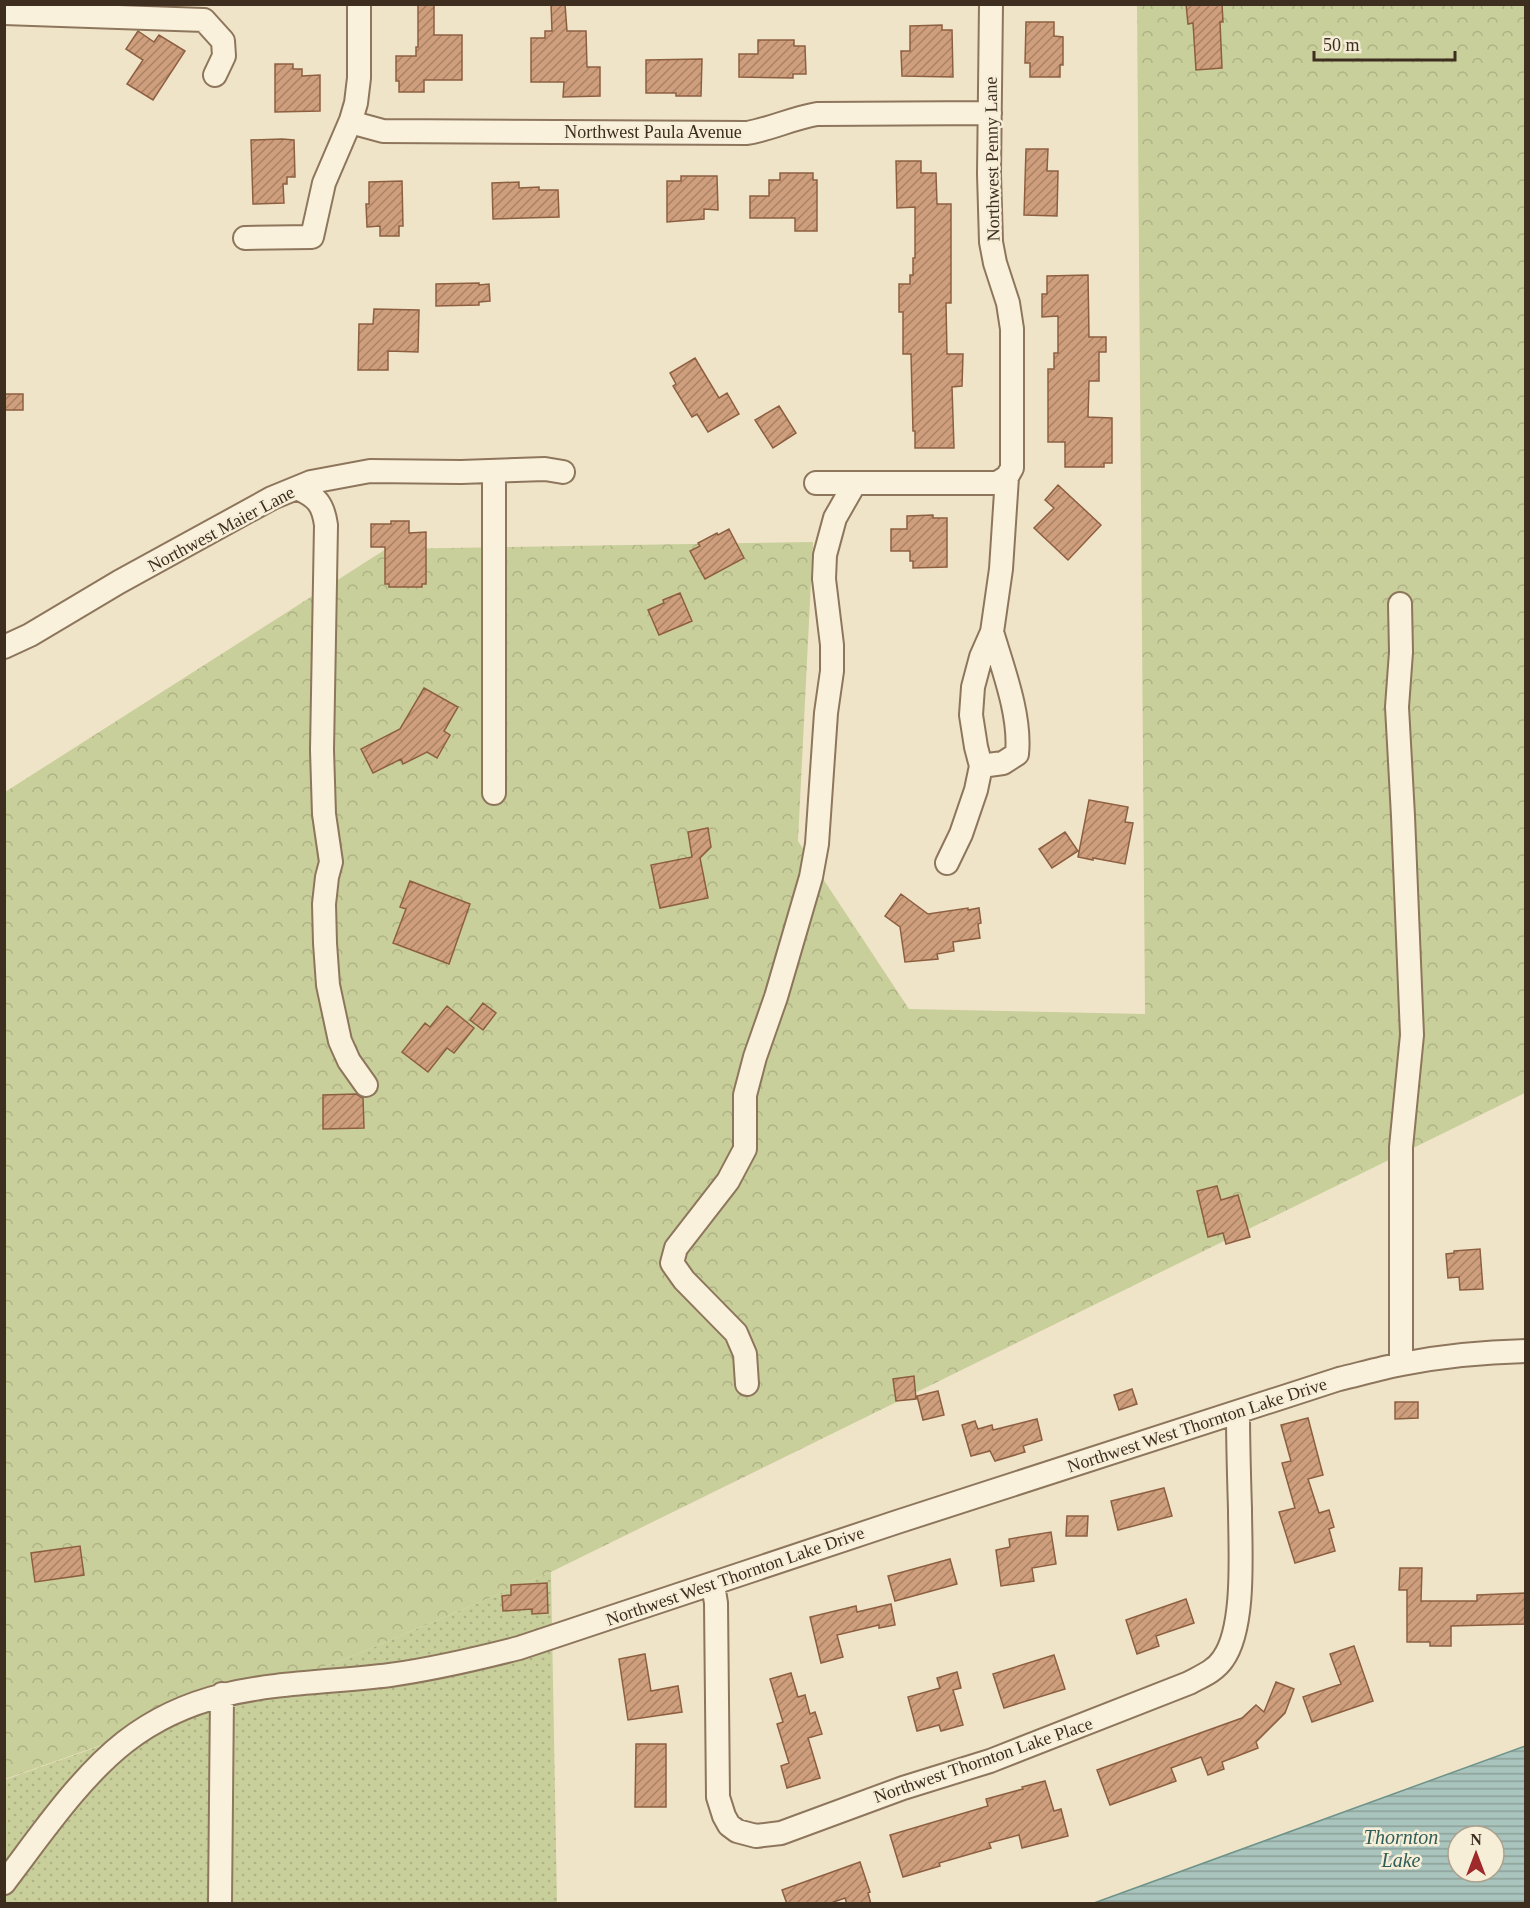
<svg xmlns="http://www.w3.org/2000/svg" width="1530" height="1908" font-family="Georgia,serif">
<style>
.grass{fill:url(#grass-dots)}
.forest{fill:url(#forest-crowns)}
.water{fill:url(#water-rules);stroke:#6f938a;stroke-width:1.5;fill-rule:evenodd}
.building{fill:url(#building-hatch);stroke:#8d5f41;stroke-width:1.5}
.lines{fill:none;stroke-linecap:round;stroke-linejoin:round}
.minor-casing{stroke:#8d765c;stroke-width:26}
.minor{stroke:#faf1dc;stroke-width:22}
.labels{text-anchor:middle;stroke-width:5;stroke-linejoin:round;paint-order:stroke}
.street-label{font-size:18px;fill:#3d2e20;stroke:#f7eed8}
.water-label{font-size:20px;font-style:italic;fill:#2f5d5a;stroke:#f7eed8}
</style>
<defs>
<pattern id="grass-dots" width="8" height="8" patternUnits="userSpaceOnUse" patternTransform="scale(1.5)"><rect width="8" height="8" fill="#c9cf9b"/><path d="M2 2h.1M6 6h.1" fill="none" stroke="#aeb285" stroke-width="1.8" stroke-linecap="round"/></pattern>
<pattern id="forest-crowns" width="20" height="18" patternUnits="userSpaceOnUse" patternTransform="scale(1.5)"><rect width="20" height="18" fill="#c9cf9b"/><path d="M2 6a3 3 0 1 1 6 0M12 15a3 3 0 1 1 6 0" fill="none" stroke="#aeb285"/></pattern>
<pattern id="water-rules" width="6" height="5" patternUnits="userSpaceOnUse" patternTransform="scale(1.5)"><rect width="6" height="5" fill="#a9c4bc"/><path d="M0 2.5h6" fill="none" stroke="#8ba098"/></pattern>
<pattern id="building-hatch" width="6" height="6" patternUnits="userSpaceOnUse" patternTransform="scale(1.5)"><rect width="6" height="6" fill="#cf9f7d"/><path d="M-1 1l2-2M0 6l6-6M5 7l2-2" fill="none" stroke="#a98266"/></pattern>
</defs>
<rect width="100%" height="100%" fill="#f0e4c8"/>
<path class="grass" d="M 551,1572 L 557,1903 L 5,1903 L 4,1780 L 348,1658 Z"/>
<path class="forest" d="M 1137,5 L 1525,5 L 1525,1093 L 551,1572 L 348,1658 L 5,1779 L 5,792 L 386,549 L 813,542 L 798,841 L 909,1009 L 1145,1014 Z"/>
<path class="water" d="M 1525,1746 L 1525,1903 L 1094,1903 ZM 1458,1836 L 1494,1836 L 1494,1872 L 1458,1872 Z"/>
<path class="building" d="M 418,4 L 434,4 L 434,35 L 462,35 L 462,80 L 424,80 L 424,92 L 399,92 L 399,81 L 396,81 L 396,56 L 416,56 L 416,47 L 418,47 Z
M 551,4 L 565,4 L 567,31 L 586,31 L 587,67 L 600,67 L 600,96 L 563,97 L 564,82 L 531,82 L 531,38 L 545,38 L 545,31 L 552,31 Z
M 1186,4 L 1222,4 L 1223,22 L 1220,22 L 1222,68 L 1196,70 L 1193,23 L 1188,24 Z
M 1026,22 L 1054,22 L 1054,36 L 1063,37 L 1063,65 L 1060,65 L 1060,77 L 1030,77 L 1030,63 L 1025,63 Z
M 942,25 L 942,30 L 952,30 L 953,77 L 902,76 L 901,51 L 910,51 L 910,26 Z
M 138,31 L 154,42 L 159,35 L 185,51 L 153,100 L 127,84 L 143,60 L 126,49 Z
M 758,40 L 794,40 L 794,46 L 805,46 L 806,74 L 793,74 L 793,78 L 739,77 L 739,54 L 758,54 Z
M 702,59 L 701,96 L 676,96 L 676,93 L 646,93 L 646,60 Z
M 275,64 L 293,64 L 293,69 L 302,69 L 302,76 L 320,75 L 320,111 L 275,112 Z
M 282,139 L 294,140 L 295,177 L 287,177 L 287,184 L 283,184 L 284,203 L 253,204 L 251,140 Z
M 1026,149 L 1048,149 L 1047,171 L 1058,171 L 1057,216 L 1024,215 Z
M 896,161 L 921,161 L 921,173 L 936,173 L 937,204 L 951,204 L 951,303 L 946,303 L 947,354 L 963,354 L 962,386 L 952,387 L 954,448 L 915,448 L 915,431 L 913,431 L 911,354 L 903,354 L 903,312 L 899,312 L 899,284 L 910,284 L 910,275 L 913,275 L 913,258 L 915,258 L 915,207 L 897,208 Z
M 780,173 L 813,173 L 813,180 L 817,180 L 817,231 L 795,231 L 795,218 L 750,218 L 750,196 L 769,196 L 769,180 L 780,180 Z
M 681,176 L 717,176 L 718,210 L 704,209 L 704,219 L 667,222 L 667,181 L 681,181 Z
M 402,181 L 403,226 L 399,226 L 399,236 L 380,236 L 380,226 L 367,227 L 366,204 L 369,204 L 369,182 Z
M 519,182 L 519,188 L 539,187 L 539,190 L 558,190 L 559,217 L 493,219 L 492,183 Z
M 1088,275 L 1089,337 L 1106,337 L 1106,352 L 1099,352 L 1099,381 L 1089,381 L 1088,417 L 1112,418 L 1112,463 L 1104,463 L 1104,467 L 1065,467 L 1065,442 L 1048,442 L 1048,369 L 1054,369 L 1054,353 L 1058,353 L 1058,316 L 1042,317 L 1042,294 L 1047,294 L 1047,276 Z
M 479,283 L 479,285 L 489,284 L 490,301 L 479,302 L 479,305 L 436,306 L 436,284 Z
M 374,309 L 419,310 L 418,352 L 388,351 L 388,370 L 358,370 L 359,324 L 373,324 Z
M 695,358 L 719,398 L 727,393 L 739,414 L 708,432 L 697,414 L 692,417 L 673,386 L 676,384 L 670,373 Z
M 4,394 L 23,394 L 23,410 L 4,410 Z
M 779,406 L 796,433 L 773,448 L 755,420 Z
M 1058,485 L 1101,525 L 1068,560 L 1034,528 L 1054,508 L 1045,500 Z
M 933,515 L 933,518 L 947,518 L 947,567 L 913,568 L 913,561 L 910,561 L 910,551 L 891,551 L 891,529 L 907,529 L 907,516 Z
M 391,521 L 409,521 L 409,533 L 426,532 L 426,584 L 422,584 L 422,587 L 389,587 L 389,584 L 385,584 L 385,547 L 371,547 L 371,524 L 391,524 Z
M 729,529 L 744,558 L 705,579 L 690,551 L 700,546 L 698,543 L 717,533 L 718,535 Z
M 680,593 L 692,621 L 659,635 L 648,610 L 664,603 L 663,600 Z
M 424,688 L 458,707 L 444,731 L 450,735 L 437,758 L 427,752 L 403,764 L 401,759 L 373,773 L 361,749 L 400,729 Z
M 1089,800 L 1128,807 L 1125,822 L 1133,823 L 1125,864 L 1093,858 L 1093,860 L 1078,857 Z
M 708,828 L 711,847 L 700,858 L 708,898 L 660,908 L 651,865 L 692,857 L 688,832 Z
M 1065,832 L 1078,851 L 1052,868 L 1039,849 Z
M 410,881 L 470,904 L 449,964 L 393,943 L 406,909 L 400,907 Z
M 901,894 L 928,914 L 968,908 L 968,910 L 979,908 L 981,923 L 978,924 L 980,938 L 953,942 L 954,951 L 937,954 L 938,959 L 905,962 L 900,927 L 885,916 Z
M 483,1003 L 496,1013 L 483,1030 L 470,1020 Z
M 447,1006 L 474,1028 L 454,1053 L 447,1048 L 428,1072 L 402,1052 L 425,1023 L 430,1027 Z
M 356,1094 L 363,1098 L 364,1128 L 323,1129 L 323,1095 Z
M 1217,1186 L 1221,1200 L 1238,1195 L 1250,1237 L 1226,1244 L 1223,1233 L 1208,1237 L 1197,1191 Z
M 1480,1249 L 1483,1289 L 1460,1290 L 1459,1277 L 1448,1278 L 1446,1254 L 1454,1253 L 1454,1251 Z
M 914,1376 L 916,1399 L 896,1401 L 893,1379 Z
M 1132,1389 L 1137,1404 L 1119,1410 L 1114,1395 Z
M 938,1391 L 944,1415 L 923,1420 L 917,1396 Z
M 1395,1402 L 1418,1402 L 1418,1418 L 1395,1419 Z
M 1308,1418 L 1323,1475 L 1308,1479 L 1319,1513 L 1329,1510 L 1334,1527 L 1329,1529 L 1335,1551 L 1295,1563 L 1279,1512 L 1295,1508 L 1282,1463 L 1291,1461 L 1281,1425 Z
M 1037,1419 L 1042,1440 L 1023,1446 L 1025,1452 L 995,1461 L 990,1451 L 971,1456 L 962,1425 L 975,1421 L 978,1429 L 992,1425 L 993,1430 Z
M 1164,1488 L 1172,1516 L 1118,1530 L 1111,1501 Z
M 1067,1516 L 1088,1516 L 1087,1536 L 1066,1536 Z
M 1051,1532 L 1056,1564 L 1032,1568 L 1034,1581 L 1001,1586 L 996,1550 L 1010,1547 L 1009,1539 Z
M 80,1546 L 84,1575 L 35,1582 L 31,1553 Z
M 950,1559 L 957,1584 L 895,1601 L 888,1576 Z
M 1400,1568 L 1422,1568 L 1421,1601 L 1477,1601 L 1477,1595 L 1526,1593 L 1526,1624 L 1451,1626 L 1451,1646 L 1430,1646 L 1430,1642 L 1407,1642 L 1407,1590 L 1399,1590 Z
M 547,1583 L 548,1613 L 532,1614 L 532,1609 L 503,1611 L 502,1596 L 511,1595 L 511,1585 Z
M 1186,1599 L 1194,1623 L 1156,1636 L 1159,1646 L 1137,1654 L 1126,1620 Z
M 891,1604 L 895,1625 L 879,1628 L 879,1625 L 837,1635 L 843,1657 L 821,1663 L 810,1617 L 856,1606 L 857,1612 Z
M 1354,1646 L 1373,1701 L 1312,1722 L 1303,1697 L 1341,1684 L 1330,1654 Z
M 645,1654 L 651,1691 L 678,1686 L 682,1712 L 628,1720 L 619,1659 Z
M 1054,1655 L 1065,1689 L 1004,1708 L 993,1674 Z
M 957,1672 L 961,1688 L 953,1690 L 963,1725 L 941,1731 L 939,1725 L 917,1731 L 908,1697 L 940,1688 L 937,1678 Z
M 791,1673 L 798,1697 L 805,1695 L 810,1714 L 815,1712 L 822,1734 L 808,1738 L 820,1778 L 787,1788 L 781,1766 L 789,1763 L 777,1724 L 783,1722 L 770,1679 Z
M 1276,1682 L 1294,1689 L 1285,1713 L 1256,1742 L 1258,1748 L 1222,1762 L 1224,1769 L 1208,1775 L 1201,1757 L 1171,1768 L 1176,1781 L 1110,1805 L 1097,1770 L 1242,1718 L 1256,1705 L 1264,1712 Z
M 636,1744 L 666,1744 L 666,1807 L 635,1807 Z
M 1045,1781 L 1054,1811 L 1061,1809 L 1068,1836 L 1022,1848 L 1019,1835 L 989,1843 L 991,1848 L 939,1863 L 940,1866 L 903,1877 L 890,1835 L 988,1806 L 986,1799 L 1023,1789 L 1022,1787 Z
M 860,1862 L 870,1892 L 868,1893 L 871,1904 L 847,1904 L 845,1898 L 828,1904 L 787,1904 L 782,1890 Z"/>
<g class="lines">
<defs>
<path id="minor" d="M 4,13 L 204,20 L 223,41 L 224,56 L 215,75
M 351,120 L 361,125 L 383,131 L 747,133 C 771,129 793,118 817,114 L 990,113
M 245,238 L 312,237 L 324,183 L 351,120 L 356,103 L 359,78 L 359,4
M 494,471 L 494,793
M 816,483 L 997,483 L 1007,477 L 1012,468 L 1012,329 L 1008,303 L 995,263 L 991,242 L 989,174 L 991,4
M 297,488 C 317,497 323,504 326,525 L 322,750 L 324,814 L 331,862 L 327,877 L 324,904 L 325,943 L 328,985 L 340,1041 L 349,1061 L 366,1085
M 1400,604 L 1401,652 L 1397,707 L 1403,816 L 1412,1035 L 1401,1147 L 1401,1364
M 4,647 L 30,635 L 119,582 L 272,498 L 311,482 L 370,471 L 461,472 L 545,469 L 563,472
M 981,766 L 1003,763 L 1017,754 C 1021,716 1003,669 992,632
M 947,863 L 961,834 L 976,790 L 981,766 L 976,747 L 971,715 L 973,687 L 981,657 L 992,632 L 1001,569 L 1007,477
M 747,1384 L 745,1354 L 736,1333 L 684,1280 L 672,1263 L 676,1248 L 728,1181 L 745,1149 L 745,1095 L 755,1057 L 776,997 L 811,877 L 817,844 L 826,713 L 832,671 L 832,645 L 824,579 L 825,555 L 835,518 L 855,483
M 713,1585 L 716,1603 L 718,1797 L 724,1816 L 729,1825 L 737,1831 L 756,1836 L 781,1833 L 903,1788 L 990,1761 L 1189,1683 C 1202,1676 1215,1671 1223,1659 C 1246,1627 1240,1548 1240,1509 C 1239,1477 1238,1444 1238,1412
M 4,1883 C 40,1836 79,1778 125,1742 C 206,1679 294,1687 390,1675 C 433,1669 476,1659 519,1648 L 897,1522 L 1339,1379 C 1360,1374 1381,1368 1402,1364 C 1442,1356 1484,1352 1526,1351
M 220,1904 L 222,1694"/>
</defs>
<use href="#minor" class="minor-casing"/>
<use href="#minor" class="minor"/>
</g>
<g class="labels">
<g class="street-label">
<text x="653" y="138">Northwest Paula Avenue</text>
<text transform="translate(992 159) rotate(-91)" y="6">Northwest Penny Lane</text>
<text transform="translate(221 529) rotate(-28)" y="6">Northwest Maier Lane</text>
<text transform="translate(1197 1425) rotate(-18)" y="6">Northwest West Thornton Lake Drive</text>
<text transform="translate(735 1576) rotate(-19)" y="6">Northwest West Thornton Lake Drive</text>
<text transform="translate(983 1760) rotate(-19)" y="6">Northwest Thornton Lake Place</text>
</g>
<g class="water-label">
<text x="1401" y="1844">Thornton<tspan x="1401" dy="23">Lake</tspan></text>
</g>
</g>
<rect width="1530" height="1908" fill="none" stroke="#3d2e20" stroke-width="12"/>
<g transform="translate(1476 1854)"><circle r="28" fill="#f7eed8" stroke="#ada18e" stroke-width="1.5"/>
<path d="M0-4.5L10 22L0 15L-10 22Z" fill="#9e2a2b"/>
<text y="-9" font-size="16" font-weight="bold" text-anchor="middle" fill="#3d2e20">N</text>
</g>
<path d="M1314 51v9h141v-9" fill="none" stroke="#3d2e20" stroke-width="3"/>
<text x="1323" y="51" font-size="18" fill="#3d2e20" stroke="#f7eed8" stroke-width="4.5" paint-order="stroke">50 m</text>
</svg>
